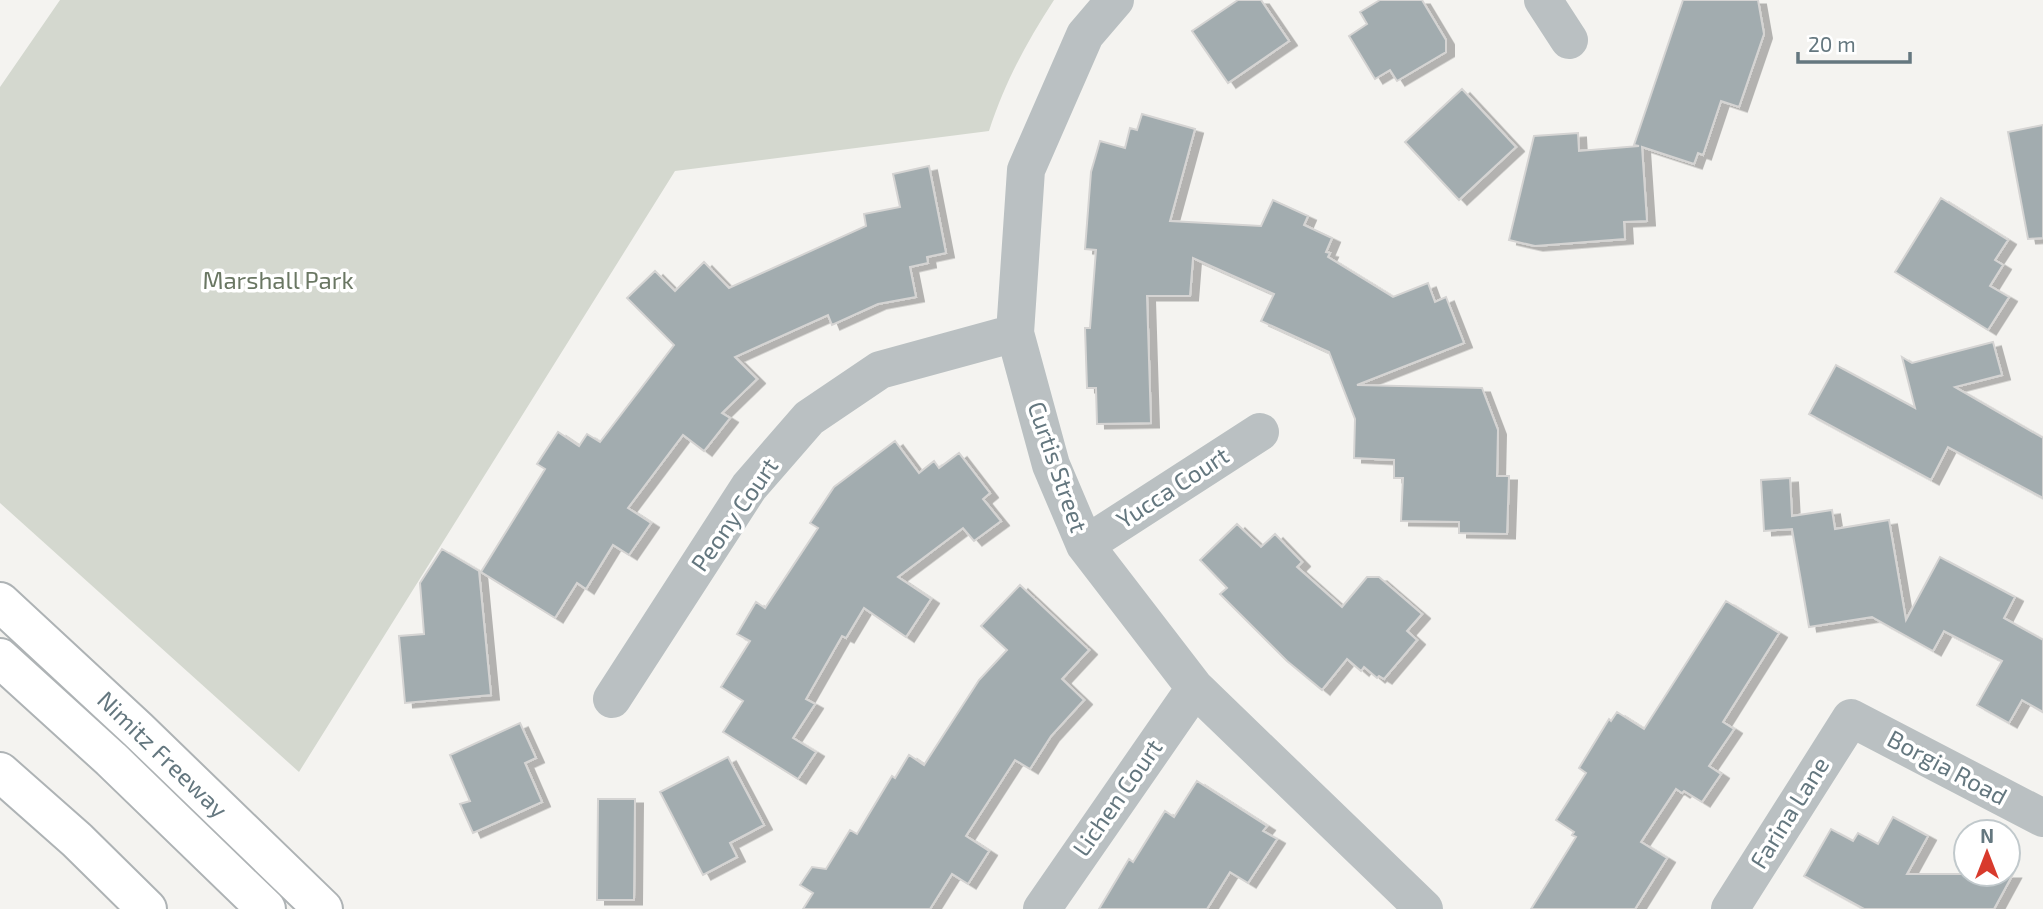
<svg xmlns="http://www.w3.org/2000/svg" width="2043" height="909" font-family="'Exo 2',sans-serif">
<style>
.green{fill:#d4d8cf}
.building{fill:#a2acaf;stroke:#d5d4d3;stroke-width:2;filter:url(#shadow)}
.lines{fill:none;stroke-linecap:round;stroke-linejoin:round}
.highway-casing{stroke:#aeb3b5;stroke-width:42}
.minor{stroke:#bac0c2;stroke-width:38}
.highway{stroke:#fff;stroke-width:38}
.labels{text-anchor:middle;stroke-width:7;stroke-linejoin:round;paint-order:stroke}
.park-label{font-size:24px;fill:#6a7763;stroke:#fff}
.street-label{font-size:24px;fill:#64777f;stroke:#fff}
</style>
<defs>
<filter id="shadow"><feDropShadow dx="8" dy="4.5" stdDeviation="0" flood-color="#0004"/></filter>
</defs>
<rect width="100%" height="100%" fill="#f4f3f0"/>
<path class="green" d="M 60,0 L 1054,0 C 1026,43 1005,82 989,131 L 675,171 L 299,772 L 0,503 L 0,87 Z"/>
<path class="building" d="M 1238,0 L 1261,0 L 1289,41 L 1228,83 L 1192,31 Z
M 1380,0 L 1422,0 L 1446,40 L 1446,52 L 1397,81 L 1390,70 L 1375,79 L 1349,36 L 1367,24 L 1360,12 Z
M 1683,0 L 1758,0 L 1764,34 L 1739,107 L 1721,101 L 1703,155 L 1698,153 L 1694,164 L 1642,147 L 1647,221 L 1624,222 L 1625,239 L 1535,246 L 1509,240 L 1534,136 L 1578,133 L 1579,151 L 1639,146 L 1634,145 Z
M 1462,89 L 1516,147 L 1459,200 L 1405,142 Z
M 1142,114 L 1195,129 L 1170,221 L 1261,226 L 1273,200 L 1308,216 L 1304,225 L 1332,238 L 1326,252 L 1330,253 L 1328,257 L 1393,297 L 1428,283 L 1435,302 L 1446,297 L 1464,343 L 1357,385 L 1482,388 L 1498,430 L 1497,476 L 1509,476 L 1507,534 L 1459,533 L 1459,522 L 1401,521 L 1403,478 L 1394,478 L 1394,460 L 1354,458 L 1355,419 L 1329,352 L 1261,321 L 1274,294 L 1193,258 L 1190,296 L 1147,296 L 1151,423 L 1097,424 L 1096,388 L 1087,388 L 1085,328 L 1090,328 L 1096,250 L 1085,249 L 1091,172 L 1100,141 L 1125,148 L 1130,128 L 1137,130 Z
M 2043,125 L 2043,238 L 2028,239 L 2008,132 Z
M 929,166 L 946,253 L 927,257 L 928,263 L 910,267 L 916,297 L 878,304 L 832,325 L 828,315 L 735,357 L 757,379 L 722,413 L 730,418 L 704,451 L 683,435 L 628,508 L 651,523 L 629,555 L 613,545 L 586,589 L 577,583 L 555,618 L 481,572 L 545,469 L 537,464 L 558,432 L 579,446 L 587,434 L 600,442 L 674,345 L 627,298 L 655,271 L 675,291 L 704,262 L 729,288 L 866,226 L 864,214 L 900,207 L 893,174 Z
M 1941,198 L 2008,240 L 1995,260 L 2003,265 L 1990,286 L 2009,297 L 1988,330 L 1895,272 Z
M 1993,342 L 2002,375 L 1955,387 L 2043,438 L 2043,498 L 1948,447 L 1931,480 L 1809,414 L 1836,365 L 1915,408 L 1902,357 L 1912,363 Z
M 895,441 L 919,473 L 934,461 L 939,468 L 959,453 L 990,493 L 983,499 L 1001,521 L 974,541 L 963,528 L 898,577 L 931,599 L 906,637 L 864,608 L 846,638 L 842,636 L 806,699 L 815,704 L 793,738 L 816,752 L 798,779 L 723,732 L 743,701 L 721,687 L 750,641 L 737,634 L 756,602 L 765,608 L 818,528 L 810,523 L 834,487 Z
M 1790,478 L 1792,516 L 1832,510 L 1835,529 L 1889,520 L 1906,620 L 1940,557 L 2015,597 L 2004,618 L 2043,640 L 2043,712 L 2022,700 L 2009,723 L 1977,705 L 2002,661 L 1944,631 L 1933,651 L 1872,617 L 1809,627 L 1792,529 L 1764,531 L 1761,480 Z
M 1237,524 L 1261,547 L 1275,534 L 1302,562 L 1297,567 L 1342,607 L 1367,577 L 1379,577 L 1422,614 L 1407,631 L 1417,640 L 1384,679 L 1379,676 L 1377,678 L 1364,667 L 1361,671 L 1347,659 L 1322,690 L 1287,661 L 1220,594 L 1227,588 L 1200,560 Z
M 442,549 L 479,571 L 491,695 L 405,703 L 399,636 L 424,634 L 420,583 Z
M 1020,585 L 1089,650 L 1062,679 L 1084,700 L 1051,736 L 1030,769 L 1015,760 L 966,836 L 989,851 L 968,884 L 952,874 L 930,909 L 803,909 L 813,893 L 800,885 L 812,867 L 826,869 L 850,830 L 857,834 L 892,776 L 895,778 L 909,755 L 924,765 L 979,680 L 1007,650 L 981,626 Z
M 1726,601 L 1779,633 L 1723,722 L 1734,729 L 1709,766 L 1721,774 L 1702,802 L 1684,791 L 1682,793 L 1676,789 L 1641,842 L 1667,858 L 1635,909 L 1531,909 L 1576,837 L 1572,835 L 1574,832 L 1556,820 L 1586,773 L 1579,768 L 1609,719 L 1611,721 L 1617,712 L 1644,729 Z
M 520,723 L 536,758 L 525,763 L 542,802 L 473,833 L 460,804 L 470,801 L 450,755 Z
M 728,757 L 764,825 L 730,843 L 737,857 L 703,875 L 660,792 Z
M 1197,781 L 1267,826 L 1263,831 L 1277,839 L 1248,883 L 1230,872 L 1207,909 L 1099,909 L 1129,859 L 1133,862 L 1165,811 L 1174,817 Z
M 598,799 L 635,799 L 634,900 L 597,900 Z
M 1893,817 L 1928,836 L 1907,874 L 2013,874 L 1994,909 L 1864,909 L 1804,876 L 1831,829 L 1853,841 L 1858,833 L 1878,844 Z"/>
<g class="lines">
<defs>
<path id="highway" d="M 0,602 L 138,730 L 323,909
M 0,658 L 111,759 L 266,909
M 0,772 L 77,840 L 147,909"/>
</defs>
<use href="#highway" class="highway-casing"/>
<path class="minor" d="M 1115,0 L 1085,35 L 1026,170 L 1015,333 L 1051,465 L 1085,545 L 1195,688 L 1424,909
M 1543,0 L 1569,40
M 1085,545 L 1260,432
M 612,699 L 749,487 L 809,418 L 880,370 L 1015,333
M 1042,909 L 1195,688
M 1730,909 L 1851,718 L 2043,818"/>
<use href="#highway" class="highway"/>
</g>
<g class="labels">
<g class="park-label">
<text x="278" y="289">Marshall Park</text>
</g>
<g class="street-label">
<text transform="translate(1057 467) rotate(71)" y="8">Curtis Street</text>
<text transform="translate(1173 488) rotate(-33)" y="8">Yucca Court</text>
<text transform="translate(735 515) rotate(-55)" y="8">Peony Court</text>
<text transform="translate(162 755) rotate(44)" y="8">Nimitz Freeway</text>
<text transform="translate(1947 768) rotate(28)" y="8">Borgia Road</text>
<text transform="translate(1118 798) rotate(-55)" y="8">Lichen Court</text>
<text transform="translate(1790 813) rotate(-58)" y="8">Farina Lane</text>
</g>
</g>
<g transform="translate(1987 853)"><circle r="33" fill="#ffffff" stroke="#c1c9cc" stroke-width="2"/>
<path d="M0-5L12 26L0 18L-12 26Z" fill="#d83a2c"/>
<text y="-10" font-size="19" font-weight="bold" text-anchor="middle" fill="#64777f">N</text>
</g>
<path d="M1798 52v10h112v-10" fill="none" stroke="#64777f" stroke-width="3.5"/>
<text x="1808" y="52" font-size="21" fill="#64777f" stroke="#ffffff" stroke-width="5" paint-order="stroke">20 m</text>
</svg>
